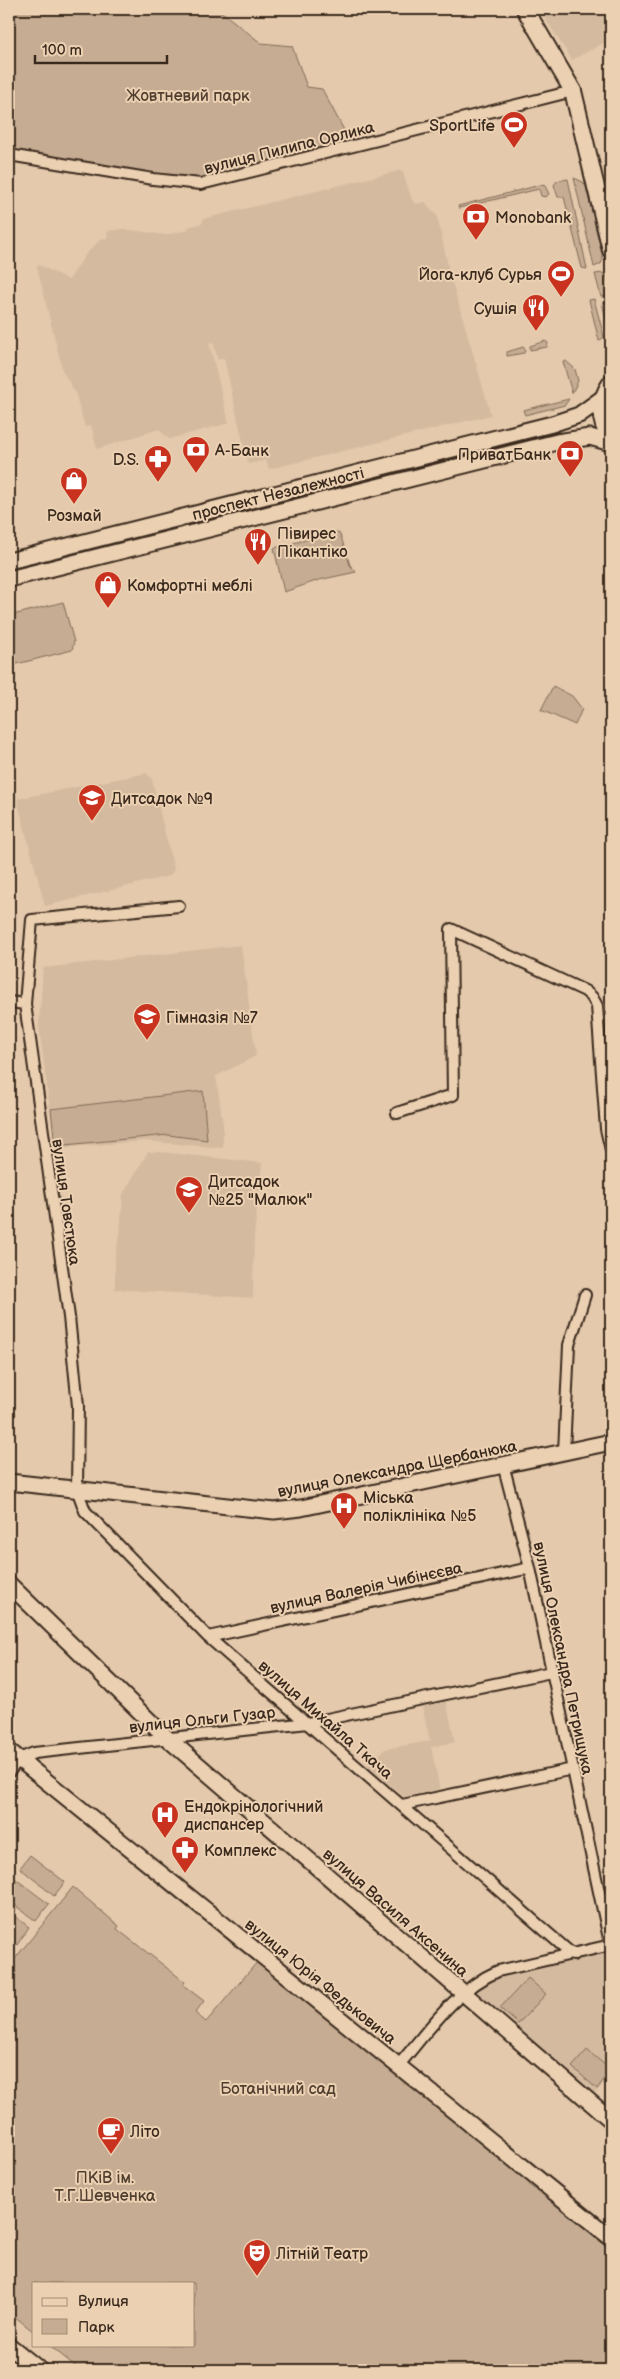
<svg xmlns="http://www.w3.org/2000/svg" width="620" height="2379" font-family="'Balsamiq Sans',sans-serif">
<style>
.built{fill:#d4ba9f}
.green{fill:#c5ac92;stroke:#806b58}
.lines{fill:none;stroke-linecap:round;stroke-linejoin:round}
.street-casing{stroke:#3b2a1e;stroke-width:14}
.secondary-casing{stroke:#3b2a1e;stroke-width:19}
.primary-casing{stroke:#3b2a1e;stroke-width:20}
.street{stroke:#ebd0b2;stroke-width:10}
.secondary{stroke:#ebd0b2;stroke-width:15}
.primary{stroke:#ebd0b2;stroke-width:16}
.labels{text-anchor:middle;stroke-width:4;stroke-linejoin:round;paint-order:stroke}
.park-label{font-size:16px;fill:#503e2f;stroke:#ebd0b2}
.poi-label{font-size:16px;fill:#3b2a1e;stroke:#ebd0b2;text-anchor:start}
.street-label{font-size:16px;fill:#3b2a1e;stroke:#ebd0b2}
</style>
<rect width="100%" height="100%" fill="#e4c9ac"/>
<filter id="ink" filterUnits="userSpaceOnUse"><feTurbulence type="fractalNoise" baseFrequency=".02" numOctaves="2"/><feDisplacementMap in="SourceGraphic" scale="10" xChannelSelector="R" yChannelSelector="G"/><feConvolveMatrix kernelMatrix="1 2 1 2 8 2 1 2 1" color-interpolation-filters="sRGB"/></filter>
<g filter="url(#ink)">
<path class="built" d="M 539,9 L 611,9 L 611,39 L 572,60 Z
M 402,170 L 412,200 L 416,204 L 425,202 L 437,216 L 450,275 L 491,415 L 269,469 L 266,460 L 248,464 L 224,358 L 218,360 L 213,342 L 209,343 L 229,423 L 169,439 L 159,429 L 97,449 L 91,425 L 85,427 L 75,392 L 63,372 L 37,267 L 39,265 L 69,280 L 86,254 L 102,238 L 107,239 L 108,231 L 123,229 L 165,235 L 188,230 L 188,227 L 203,223 L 203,219 Z
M 147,773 L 152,780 L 174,870 L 169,876 L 45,906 L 17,799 Z
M 241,945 L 256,1056 L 216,1076 L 223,1124 L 223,1148 L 144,1141 L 55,1148 L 39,1026 L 43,968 Z
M 148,1152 L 160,1152 L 262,1163 L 254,1236 L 253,1298 L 115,1289 L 115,1256 L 120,1235 L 123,1194 Z
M 446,1701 L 455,1742 L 431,1747 L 440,1790 L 404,1797 L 367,1765 L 385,1749 L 430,1741 L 422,1706 Z
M 611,1945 L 611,2075 L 589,2101 L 462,1991 L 484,1978 Z"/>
<path class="green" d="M 9,9 L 218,9 L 261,43 L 292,46 L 307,87 L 322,89 L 353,147 L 201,185 L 9,156 Z
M 574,178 L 583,182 L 586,187 L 603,259 L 601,264 L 594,267 Z
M 568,179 L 587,269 L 582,268 L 564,197 L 558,197 L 554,185 L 557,181 Z
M 544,184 L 549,194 L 546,197 L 541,196 L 539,189 L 459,208 L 458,206 Z
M 603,273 L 607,276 L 611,295 L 601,297 L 595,274 Z
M 594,299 L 604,337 L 599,341 L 589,300 Z
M 611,301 L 611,339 L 602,303 Z
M 545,341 L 548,343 L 547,347 L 530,350 L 530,346 Z
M 523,347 L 525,349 L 524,353 L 507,356 L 507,352 Z
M 566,361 L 575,369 L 578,381 L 572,393 L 563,362 Z
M 569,399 L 565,405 L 525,415 L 523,410 Z
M 547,432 L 548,436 L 516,444 L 515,440 Z
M 435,459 L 436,464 L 192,526 L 187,524 Z
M 162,529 L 162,532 L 159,534 L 9,572 L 9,566 Z
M 336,532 L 340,534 L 350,565 L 356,572 L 319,580 L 284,592 L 274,548 Z
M 63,602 L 74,642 L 72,650 L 9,666 L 9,616 Z
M 553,686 L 572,696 L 582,709 L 575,725 L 541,710 Z
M 203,1091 L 207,1140 L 168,1135 L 55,1146 L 51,1109 Z
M 30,1855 L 65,1882 L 54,1896 L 20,1868 Z
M 13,1877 L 49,1904 L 36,1921 L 9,1901 L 9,1883 Z
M 73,1887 L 119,1926 L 117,1929 L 185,1982 L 183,1985 L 204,2001 L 195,2013 L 206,2022 L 258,1961 L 530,2181 L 530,2186 L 539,2192 L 543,2191 L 611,2246 L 611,2370 L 80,2370 L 49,2345 L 194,2345 L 194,2283 L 34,2283 L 34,2332 L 9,2312 L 9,1966 Z
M 9,1912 L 29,1927 L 17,1945 L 9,1939 Z
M 528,1978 L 546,1994 L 518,2024 L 500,2008 Z
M 587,2050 L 611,2070 L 597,2089 L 572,2067 Z"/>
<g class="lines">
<defs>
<path id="street" d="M 9,155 L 153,179 L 201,184 L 573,91
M 179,906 L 32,920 L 25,1004 L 69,1317 L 78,1406 L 77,1489 L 85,1511 L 208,1637 L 573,1955
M 9,1002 L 25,1004
M 397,1113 L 453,1095 L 451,929 L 585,991 L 592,997 L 597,1006 L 606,1129 L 611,1150
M 564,1452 L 569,1345 L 585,1295
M 503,1464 L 530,1568 L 611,1948
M 208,1637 L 530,1568
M 9,1772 L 19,1759 L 34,1753 L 308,1723 L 551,1672
M 402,1805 L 573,1769
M 398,2066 C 428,2031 455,1990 498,1971 L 611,1945"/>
<path id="secondary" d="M 9,561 L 552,424 L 579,415 L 604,397
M 9,579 L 557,442 L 590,437 L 611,443
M 9,1482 L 274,1511 L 301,1508 L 611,1442
M 9,1584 L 167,1738 L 611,2120
M 9,1751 L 611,2238"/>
<path id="primary" d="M 525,9 L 573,91 L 611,250
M 611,383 C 599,400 598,421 611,439
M 9,2346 L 39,2370"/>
</defs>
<use href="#street" class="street-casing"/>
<use href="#secondary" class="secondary-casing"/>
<use href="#primary" class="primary-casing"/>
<use href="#street" class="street"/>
<use href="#secondary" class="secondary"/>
<use href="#primary" class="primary"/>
</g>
</g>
<defs>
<symbol id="stadium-pin" viewBox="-11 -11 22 30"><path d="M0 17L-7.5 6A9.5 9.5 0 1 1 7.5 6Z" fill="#c8321e" stroke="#ebd0b2"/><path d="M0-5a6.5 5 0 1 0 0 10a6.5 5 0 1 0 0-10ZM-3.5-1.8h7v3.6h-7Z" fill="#fff"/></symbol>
<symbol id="bank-pin" viewBox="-11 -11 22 30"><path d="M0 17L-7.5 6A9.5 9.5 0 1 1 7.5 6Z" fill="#c8321e" stroke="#ebd0b2"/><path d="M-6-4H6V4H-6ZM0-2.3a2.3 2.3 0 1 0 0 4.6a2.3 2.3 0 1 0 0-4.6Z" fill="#fff"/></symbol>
<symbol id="restaurant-pin" viewBox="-11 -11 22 30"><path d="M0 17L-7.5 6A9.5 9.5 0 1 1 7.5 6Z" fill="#c8321e" stroke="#ebd0b2"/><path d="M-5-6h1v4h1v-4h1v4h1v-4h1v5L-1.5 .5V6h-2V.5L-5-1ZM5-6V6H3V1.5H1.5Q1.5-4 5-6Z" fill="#fff"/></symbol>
<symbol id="pharmacy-pin" viewBox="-11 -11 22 30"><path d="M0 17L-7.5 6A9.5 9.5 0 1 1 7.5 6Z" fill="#c8321e" stroke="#ebd0b2"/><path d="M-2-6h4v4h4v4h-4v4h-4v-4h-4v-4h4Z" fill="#fff"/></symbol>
<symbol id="shop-pin" viewBox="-11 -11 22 30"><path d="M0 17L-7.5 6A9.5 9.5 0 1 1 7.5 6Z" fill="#c8321e" stroke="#ebd0b2"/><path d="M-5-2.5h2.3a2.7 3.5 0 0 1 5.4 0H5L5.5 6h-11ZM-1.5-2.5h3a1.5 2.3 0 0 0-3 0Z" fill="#fff"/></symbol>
<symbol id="school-pin" viewBox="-11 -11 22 30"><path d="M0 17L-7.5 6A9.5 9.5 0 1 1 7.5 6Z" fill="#c8321e" stroke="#ebd0b2"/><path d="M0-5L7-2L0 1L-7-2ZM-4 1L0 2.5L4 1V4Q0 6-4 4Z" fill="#fff"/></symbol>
<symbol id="hospital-pin" viewBox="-11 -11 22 30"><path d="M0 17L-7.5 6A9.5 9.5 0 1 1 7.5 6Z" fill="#c8321e" stroke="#ebd0b2"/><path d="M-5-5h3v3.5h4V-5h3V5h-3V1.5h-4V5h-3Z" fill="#fff"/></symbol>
<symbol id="cafe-pin" viewBox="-11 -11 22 30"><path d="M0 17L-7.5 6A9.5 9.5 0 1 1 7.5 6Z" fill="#c8321e" stroke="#ebd0b2"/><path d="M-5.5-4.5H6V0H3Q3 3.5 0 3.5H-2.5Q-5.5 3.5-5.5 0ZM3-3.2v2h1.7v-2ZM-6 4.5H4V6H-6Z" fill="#fff"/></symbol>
<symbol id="theatre-pin" viewBox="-11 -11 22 30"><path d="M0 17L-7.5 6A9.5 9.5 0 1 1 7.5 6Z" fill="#c8321e" stroke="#ebd0b2"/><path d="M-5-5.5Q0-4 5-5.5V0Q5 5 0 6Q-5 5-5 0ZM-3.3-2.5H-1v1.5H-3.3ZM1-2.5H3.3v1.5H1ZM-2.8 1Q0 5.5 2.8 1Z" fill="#fff"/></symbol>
</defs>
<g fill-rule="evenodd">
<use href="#stadium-pin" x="498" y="109" width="32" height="43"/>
<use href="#bank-pin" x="460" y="201" width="32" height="43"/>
<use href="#stadium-pin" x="545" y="258" width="32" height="43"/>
<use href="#restaurant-pin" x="520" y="292" width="32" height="43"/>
<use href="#bank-pin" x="180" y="434" width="32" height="43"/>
<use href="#bank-pin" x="554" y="438" width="32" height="43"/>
<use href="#pharmacy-pin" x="142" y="443" width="32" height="43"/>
<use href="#shop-pin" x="58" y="465" width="32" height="43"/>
<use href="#restaurant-pin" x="242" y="526" width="32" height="43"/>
<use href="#shop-pin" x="92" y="569" width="32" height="43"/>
<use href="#school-pin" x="76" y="782" width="32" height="43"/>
<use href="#school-pin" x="131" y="1001" width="32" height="43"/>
<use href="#school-pin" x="173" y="1174" width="32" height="43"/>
<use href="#hospital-pin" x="328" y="1490" width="32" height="43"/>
<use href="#hospital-pin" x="149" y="1799" width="32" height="43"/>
<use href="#pharmacy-pin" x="169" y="1834" width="32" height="43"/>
<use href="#cafe-pin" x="95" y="2115" width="32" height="43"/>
<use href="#theatre-pin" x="241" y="2237" width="32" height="43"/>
</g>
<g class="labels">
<g class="park-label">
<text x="188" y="101">Жовтневий парк</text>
<text x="278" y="2094">Ботанічний сад</text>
<text x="105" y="2183">ПКіВ ім.<tspan x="105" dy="18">Т.Г.Шевченка</tspan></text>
</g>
<g class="poi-label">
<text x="495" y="131" text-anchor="end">SportLife</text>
<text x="495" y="223">Monobank</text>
<text x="542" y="280" text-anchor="end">Йога-клуб Сурья</text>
<text x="517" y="314" text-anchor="end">Сушія</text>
<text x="215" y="456">А-Банк</text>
<text x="551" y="460" text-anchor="end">ПриватБанк</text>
<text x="139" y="465" text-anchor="end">D.S.</text>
<text x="74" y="521" text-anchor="middle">Розмай</text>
<text x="277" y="539">Півирес<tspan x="277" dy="18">Пікантіко</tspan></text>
<text x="127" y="591">Комфортні меблі</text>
<text x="111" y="804">Дитсадок №9</text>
<text x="166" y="1023">Гімназія №7</text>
<text x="208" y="1187">Дитсадок<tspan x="208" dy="18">№25 "Малюк"</tspan></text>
<text x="363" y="1503">Міська<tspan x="363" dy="18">поліклініка №5</tspan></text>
<text x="184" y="1812">Ендокрінологічний<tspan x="184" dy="18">диспансер</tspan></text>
<text x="204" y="1856">Комплекс</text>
<text x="130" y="2137">Літо</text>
<text x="276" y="2259">Літній Театр</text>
</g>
<g class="street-label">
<text transform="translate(289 147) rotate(-14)" y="6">вулиця Пилипа Орлика</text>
<text transform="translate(278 493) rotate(-14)" y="6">проспект Незалежності</text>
<text transform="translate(67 1202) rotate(82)" y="6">вулиця Товстюка</text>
<text transform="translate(397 1468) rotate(-11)" y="6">вулиця Олександра Щербанюка</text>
<text transform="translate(366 1587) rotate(-12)" y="6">вулиця Валерія Чибінєєва</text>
<text transform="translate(564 1658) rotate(78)" y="6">вулиця Олександра Петрищука</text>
<text transform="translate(202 1719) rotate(-6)" y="6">вулиця Ольги Гузар</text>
<text transform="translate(326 1719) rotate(41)" y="6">вулиця Михайла Ткача</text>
<text transform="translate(396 1912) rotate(41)" y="6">вулиця Василя Аксенина</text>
<text transform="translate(321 1981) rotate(39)" y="6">вулиця Юрія Федьковича</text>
</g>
</g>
<rect width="620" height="2379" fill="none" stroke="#ebd0b2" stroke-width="30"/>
<rect x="15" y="15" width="590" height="2349" fill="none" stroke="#3b2a1e" stroke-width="2" filter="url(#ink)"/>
<rect x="32" y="2282" width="162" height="65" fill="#ebd0b2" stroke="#a58e77"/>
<rect x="42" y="2298" width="25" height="8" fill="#ebd0b2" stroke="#a58e77"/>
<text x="78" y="2306" font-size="15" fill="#3b2a1e">Вулиця</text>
<rect x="42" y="2319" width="25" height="15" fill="#c5ac92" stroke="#a58e77"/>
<text x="78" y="2332" font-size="15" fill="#3b2a1e">Парк</text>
<path d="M35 55v8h132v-8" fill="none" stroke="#3b2a1e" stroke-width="2.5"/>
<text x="42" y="55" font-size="15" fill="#3b2a1e" stroke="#ebd0b2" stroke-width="4" paint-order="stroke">100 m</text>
</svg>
